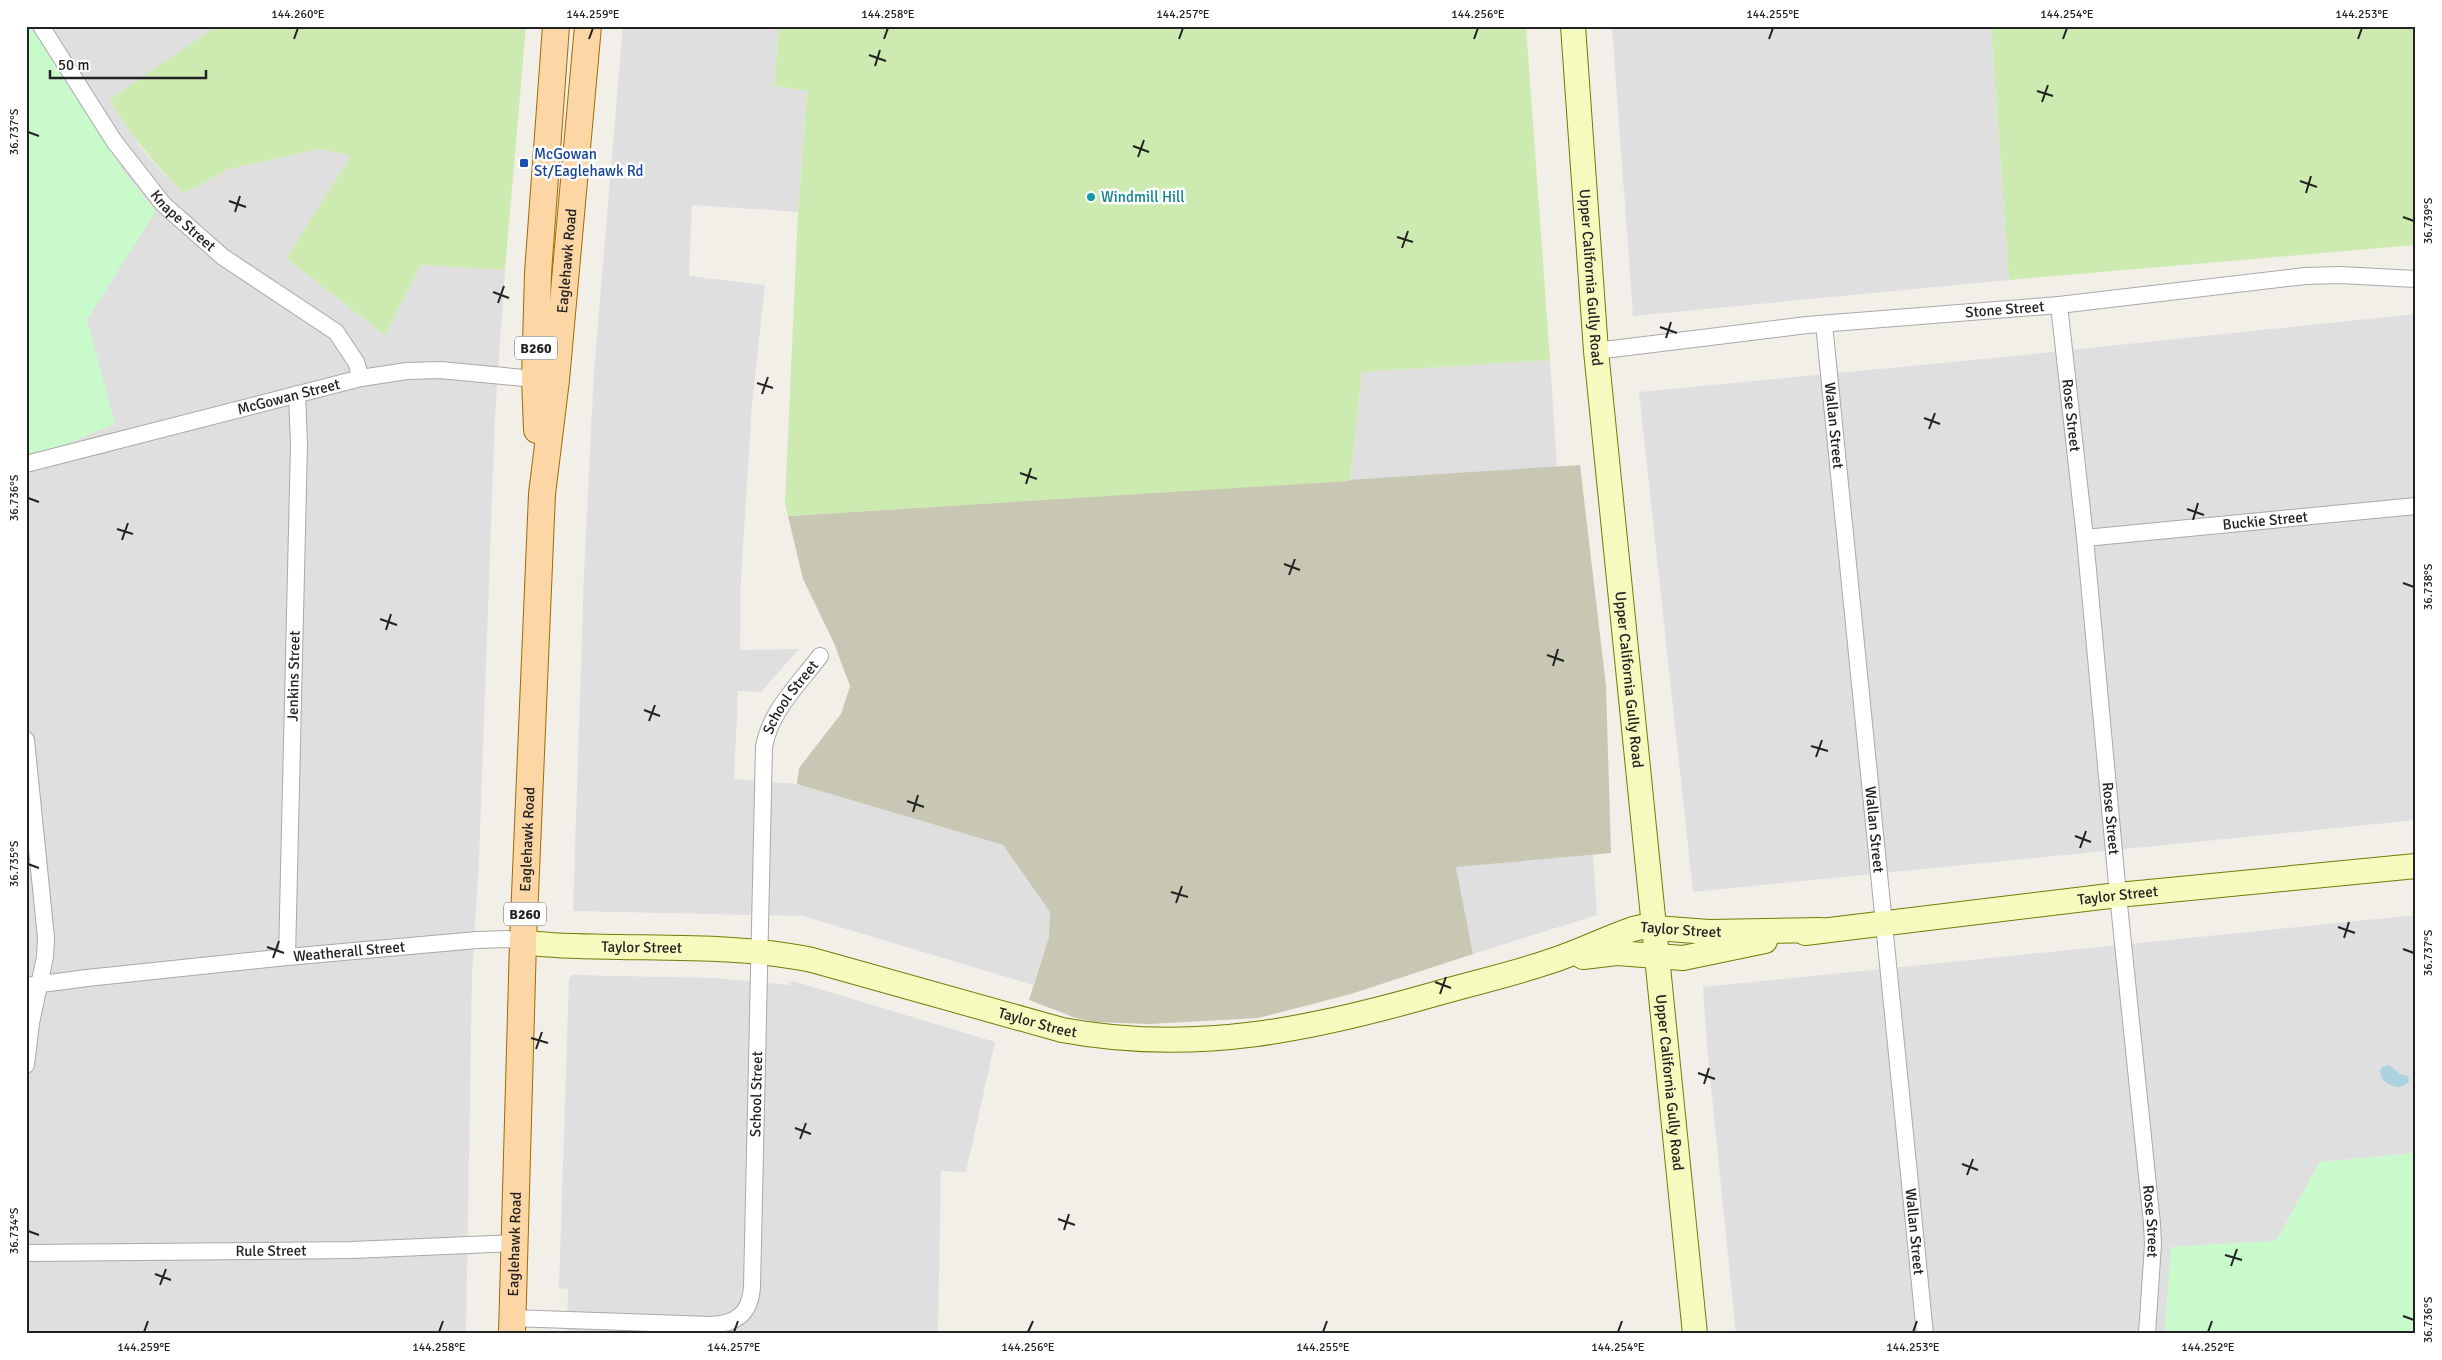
<svg xmlns="http://www.w3.org/2000/svg" width="2442" height="1360" font-family="Signika,sans-serif">
<style>
.residential{fill:#e0dfdf}
.construction{fill:#c7c7b4}
.grass{fill:#cdebb0}
.park{fill:#c8facc}
.water{fill:#aad3df}
.lines{fill:none;stroke-linecap:round;stroke-linejoin:round}
.street-casing{stroke:#a9a9a9;stroke-width:18}
.secondary-casing{stroke:#707d05;stroke-width:26}
.primary-casing{stroke:#a06b00;stroke-width:28}
.street{stroke:#fff;stroke-width:16}
.secondary{stroke:#f7fabf;stroke-width:24}
.primary{stroke:#fcd6a4;stroke-width:26}
.ticks{fill:none;stroke:#222;stroke-width:2}
.transit-dot{fill:#1a4fb4;stroke:#fff;stroke-width:2}
.culture-dot{fill:#0f9aa8;stroke:#fff;stroke-width:2}
.labels{text-anchor:middle;stroke-width:5;stroke-linejoin:round;paint-order:stroke}
.shield{fill:#fff;stroke:#646464;stroke-width:1}
.shield-label{font-size:14px;font-weight:bold;fill:#222}
.transit-label{font-size:15px;fill:#164399;stroke:#fff;text-anchor:start}
.culture-label{font-size:15px;fill:#0d838f;stroke:#fff;text-anchor:start}
.street-label{font-size:15px;fill:#222;stroke:#fff}
.neatline{fill:none;stroke:#222;stroke-width:2}
.ticks-label{font-size:12px;text-anchor:middle;fill:#222}
</style>
<rect width="100%" height="100%" fill="#f2efe9"/>
<path class="residential" d="M 26,26 L 217,26 L 188,46 L 137,143 L 160,170 L 184,193 L 229,169 L 319,149 L 352,156 L 286,258 L 385,335 L 421,265 L 505,270 L 495,416 L 479,859 L 472,974 L 466,1334 L 26,1334 Z
M 623,26 L 779,26 L 774,86 L 807,90 L 798,212 L 692,205 L 689,276 L 765,285 L 752,404 L 741,577 L 740,650 L 799,649 L 761,692 L 738,691 L 734,779 L 797,784 L 1003,845 L 1050,912 L 1049,937 L 1033,985 L 803,916 L 573,911 L 584,573 L 594,370 Z
M 1612,26 L 1991,26 L 2009,280 L 1633,316 Z
M 2416,314 L 2416,820 L 1693,892 L 1639,392 L 2014,356 Z
M 1550,360 L 1557,468 L 1350,481 L 1362,372 Z
M 1593,854 L 1597,915 L 1473,954 L 1456,867 Z
M 2416,915 L 2416,1153 L 2320,1162 L 2276,1241 L 2171,1247 L 2165,1334 L 1736,1334 L 1708,1057 L 1703,987 Z
M 572,975 L 715,978 L 788,985 L 793,981 L 995,1042 L 966,1172 L 941,1171 L 938,1334 L 567,1334 L 568,1289 L 559,1288 L 569,979 Z"/>
<path class="construction" d="M 1580,465 L 1606,686 L 1611,853 L 1456,867 L 1473,954 L 1351,994 L 1258,1018 L 1149,1024 L 1095,1022 L 1076,1018 L 1029,1000 L 1049,937 L 1050,912 L 1003,845 L 797,784 L 799,768 L 841,714 L 850,686 L 834,643 L 803,579 L 788,516 Z"/>
<path class="grass" d="M 217,26 L 526,26 L 505,270 L 421,265 L 385,335 L 286,258 L 351,156 L 319,149 L 229,169 L 184,193 C 154,165 131,134 109,100 Z
M 779,26 L 1526,26 L 1550,360 L 1362,372 L 1350,481 L 788,516 L 785,503 L 798,212 L 807,91 L 774,86 Z
M 1991,26 L 2416,26 L 2416,245 L 2009,280 Z"/>
<path class="park" d="M 26,26 L 31,26 L 123,171 L 156,211 L 87,320 L 115,424 L 59,447 L 26,455 Z
M 2416,1153 L 2416,1334 L 2165,1334 L 2171,1247 L 2276,1241 L 2320,1162 Z"/>
<path class="water" d="M 2389,1065 L 2400,1074 L 2408,1076 L 2409,1081 C 2401,1091 2391,1087 2382,1079 L 2380,1071 L 2382,1067 Z"/>
<g class="lines">
<defs>
<g id="street">
<path id="s1" d="M 41,26 L 114,141 L 163,204 L 223,257 L 336,332 L 356,362 L 361,378"/>
<path id="s2" d="M 2059,305 L 2085,538 L 2118,895 L 2152,1224 L 2153,1244 L 2147,1334"/>
<path id="s3" d="M 1824,324 L 1925,1334"/>
<path id="s4" d="M 1596,351 L 1807,325 L 2059,305 L 2305,276 L 2340,275 L 2416,279"/>
<path id="s5" d="M 26,464 L 361,378 L 407,371 L 440,370 L 535,379"/>
<path id="s6" d="M 2085,538 L 2416,506"/>
<path d="M 26,740 L 46,938 L 45,957 L 31,1023 L 26,1065"/>
<path id="s7" d="M 287,957 L 299,444 L 297,394"/>
<path id="s8" d="M 26,986 L 87,978 L 287,957 L 477,940 L 507,939 L 523,942"/>
<path id="s9" d="M 26,1253 L 352,1250 L 515,1243"/>
<path id="s10" d="M 512,1318 L 710,1325 C 736,1324 750,1314 752,1287 L 764,747 C 770,711 799,684 820,656"/>
</g>
<g id="secondary">
<path id="s11" d="M 1573,26 L 1596,351 L 1695,1334"/>
<path id="s12" d="M 1805,933 L 2118,895 L 2416,866"/>
<path id="s13" d="M 523,942 C 555,947 587,946 619,947 C 684,948 748,947 812,960 L 1062,1030 C 1196,1055 1314,1029 1442,992 C 1477,982 1513,974 1548,962 C 1577,953 1604,939 1633,929 L 1642,927 L 1709,932 L 1820,930"/>
<path d="M 1583,957 L 1617,953 L 1683,958 L 1765,941"/>
</g>
<g id="primary">
<path d="M 537,430 L 535,379 L 538,273 L 556,26"/>
<path id="s14" d="M 512,1334 L 523,942 L 542,494 L 556,380 L 588,26"/>
</g>
</defs>
<use href="#street" class="street-casing"/>
<use href="#secondary" class="secondary-casing"/>
<use href="#primary" class="primary-casing"/>
<use href="#street" class="street"/>
<use href="#secondary" class="secondary"/>
<use href="#primary" class="primary"/>
</g>
<path class="ticks" d="M 294,39 L 298,28M 589,39 L 593,28M 884,39 L 888,28M 1179,39 L 1183,28M 1474,39 L 1478,28M 1769,39 L 1773,28M 2063,39 L 2067,28M 2358,39 L 2362,28M 869,55 L 886,61M 875,66 L 880,50M 2037,91 L 2053,96M 2042,102 L 2048,85M 28,132 L 39,136M 1133,146 L 1149,152M 1138,157 L 1144,140M 2300,181 L 2317,187M 2306,193 L 2311,176M 229,201 L 246,207M 235,212 L 240,196M 2403,217 L 2414,221M 1397,237 L 1413,242M 1402,248 L 1408,231M 493,292 L 509,298M 498,303 L 504,286M 1660,327 L 1677,333M 1666,338 L 1671,322M 757,383 L 773,388M 762,394 L 768,377M 1924,418 L 1940,424M 1929,429 L 1935,413M 1020,473 L 1037,479M 1026,484 L 1031,468M 28,498 L 39,502M 2187,509 L 2204,515M 2193,520 L 2198,503M 117,529 L 133,534M 122,540 L 128,523M 1284,564 L 1300,570M 1289,575 L 1295,559M 2403,583 L 2414,587M 380,619 L 397,625M 386,630 L 391,614M 1547,655 L 1564,661M 1553,666 L 1558,649M 644,710 L 660,716M 649,721 L 655,705M 1811,746 L 1828,751M 1816,757 L 1822,740M 907,801 L 924,807M 913,812 L 918,795M 2075,836 L 2091,842M 2080,848 L 2086,831M 28,864 L 39,868M 1171,892 L 1188,897M 1176,903 L 1182,886M 2338,927 L 2355,933M 2344,938 L 2349,922M 267,947 L 284,953M 2403,949 L 2414,953M 273,958 L 279,941M 1435,982 L 1451,988M 1440,994 L 1446,977M 531,1038 L 548,1043M 536,1049 L 542,1032M 1698,1073 L 1715,1079M 1704,1084 L 1709,1068M 795,1128 L 811,1134M 800,1139 L 806,1123M 1962,1164 L 1978,1170M 1967,1175 L 1973,1159M 1058,1219 L 1075,1225M 1064,1230 L 1069,1214M 28,1231 L 39,1235M 2225,1255 L 2242,1260M 2231,1266 L 2237,1249M 155,1274 L 171,1280M 160,1285 L 166,1269M 2403,1316 L 2414,1320M 144,1332 L 148,1321M 439,1332 L 443,1321M 734,1332 L 738,1321M 1028,1332 L 1033,1321M 1323,1332 L 1327,1321M 1618,1332 L 1622,1321M 1913,1332 L 1917,1321M 2208,1332 L 2212,1321"/>
<rect class="transit-dot" x="519" y="158" width="10" height="10" rx="2.5"/>
<circle class="culture-dot" cx="1091" cy="197" r="5"/>
<g class="labels">
<g class="shield">
<rect x="515" y="336.5" width="42" height="23" rx="4"/>
<rect x="504" y="902.5" width="42" height="23" rx="4"/>
</g>
<g class="shield-label">
<text x="536" y="353">B260</text>
<text x="525" y="919">B260</text>
</g>
<g class="transit-label">
<text x="534" y="159">McGowan<tspan x="534" dy="17">St/Eaglehawk Rd</tspan></text>
</g>
<g class="culture-label">
<text x="1101" y="202">Windmill Hill</text>
</g>
<g class="street-label">
<text dy="5" stroke="none"><textPath href="#s1" startOffset="242">Knape Street</textPath></text>
<text dy="5" stroke="none"><textPath href="#s14" startOffset="1075">Eaglehawk Road</textPath></text>
<text dy="5" stroke="none"><textPath href="#s11" startOffset="252">Upper California Gully Road</textPath></text>
<text dy="5" stroke="none"><textPath href="#s4" startOffset="411">Stone Street</textPath></text>
<text dy="5" stroke="none"><textPath href="#s5" startOffset="271">McGowan Street</textPath></text>
<text dy="5" stroke="none"><textPath href="#s2" startOffset="111">Rose Street</textPath></text>
<text dy="5" stroke="none"><textPath href="#s3" startOffset="102">Wallan Street</textPath></text>
<text dy="5" stroke="none"><textPath href="#s6" startOffset="181">Buckie Street</textPath></text>
<text dy="5" stroke="none"><textPath href="#s7" startOffset="281">Jenkins Street</textPath></text>
<text dy="5" stroke="none"><textPath href="#s11" startOffset="656">Upper California Gully Road</textPath></text>
<text dy="5" stroke="none"><textPath href="#s10" startOffset="859">School Street</textPath></text>
<text dy="5" stroke="none"><textPath href="#s2" startOffset="516">Rose Street</textPath></text>
<text dy="5" stroke="none"><textPath href="#s3" startOffset="508">Wallan Street</textPath></text>
<text dy="5" stroke="none"><textPath href="#s14" startOffset="495">Eaglehawk Road</textPath></text>
<text dy="5" stroke="none"><textPath href="#s12" startOffset="315">Taylor Street</textPath></text>
<text dy="5" stroke="none"><textPath href="#s13" startOffset="1185">Taylor Street</textPath></text>
<text dy="5" stroke="none"><textPath href="#s13" startOffset="119">Taylor Street</textPath></text>
<text dy="5" stroke="none"><textPath href="#s8" startOffset="325">Weatherall Street</textPath></text>
<text dy="5" stroke="none"><textPath href="#s13" startOffset="524">Taylor Street</textPath></text>
<text dy="5" stroke="none"><textPath href="#s11" startOffset="1061">Upper California Gully Road</textPath></text>
<text dy="5" stroke="none"><textPath href="#s10" startOffset="455">School Street</textPath></text>
<text dy="5" stroke="none"><textPath href="#s2" startOffset="921">Rose Street</textPath></text>
<text dy="5" stroke="none"><textPath href="#s3" startOffset="912">Wallan Street</textPath></text>
<text dy="5" stroke="none"><textPath href="#s14" startOffset="90">Eaglehawk Road</textPath></text>
<text dy="5" stroke="none"><textPath href="#s9" startOffset="245">Rule Street</textPath></text>
</g>
</g>
<rect width="2442" height="1360" fill="none" stroke="#ffffff" stroke-width="55"/>
<path d="M50 70v8h156v-8" fill="none" stroke="#222222" stroke-width="2.5"/>
<text x="58" y="70" font-size="15" fill="#222222" stroke="#ffffff" stroke-width="4" paint-order="stroke">50 m</text>
<rect x="28" y="28" width="2386" height="1304" class="neatline"/>
<g class="ticks-label">
<text x="298" y="18">144.260°E</text>
<text x="593" y="18">144.259°E</text>
<text x="888" y="18">144.258°E</text>
<text x="1183" y="18">144.257°E</text>
<text x="1478" y="18">144.256°E</text>
<text x="1773" y="18">144.255°E</text>
<text x="2067" y="18">144.254°E</text>
<text x="2362" y="18">144.253°E</text>
<text transform="translate(14 132) rotate(-90)" y="4">36.737°S</text>
<text transform="translate(2428 221) rotate(-90)" y="4">36.739°S</text>
<text transform="translate(14 498) rotate(-90)" y="4">36.736°S</text>
<text transform="translate(2428 587) rotate(-90)" y="4">36.738°S</text>
<text transform="translate(14 864) rotate(-90)" y="4">36.735°S</text>
<text transform="translate(2428 953) rotate(-90)" y="4">36.737°S</text>
<text transform="translate(14 1231) rotate(-90)" y="4">36.734°S</text>
<text transform="translate(2428 1320) rotate(-90)" y="4">36.736°S</text>
<text x="144" y="1351">144.259°E</text>
<text x="439" y="1351">144.258°E</text>
<text x="734" y="1351">144.257°E</text>
<text x="1028" y="1351">144.256°E</text>
<text x="1323" y="1351">144.255°E</text>
<text x="1618" y="1351">144.254°E</text>
<text x="1913" y="1351">144.253°E</text>
<text x="2208" y="1351">144.252°E</text>
</g>
</svg>
